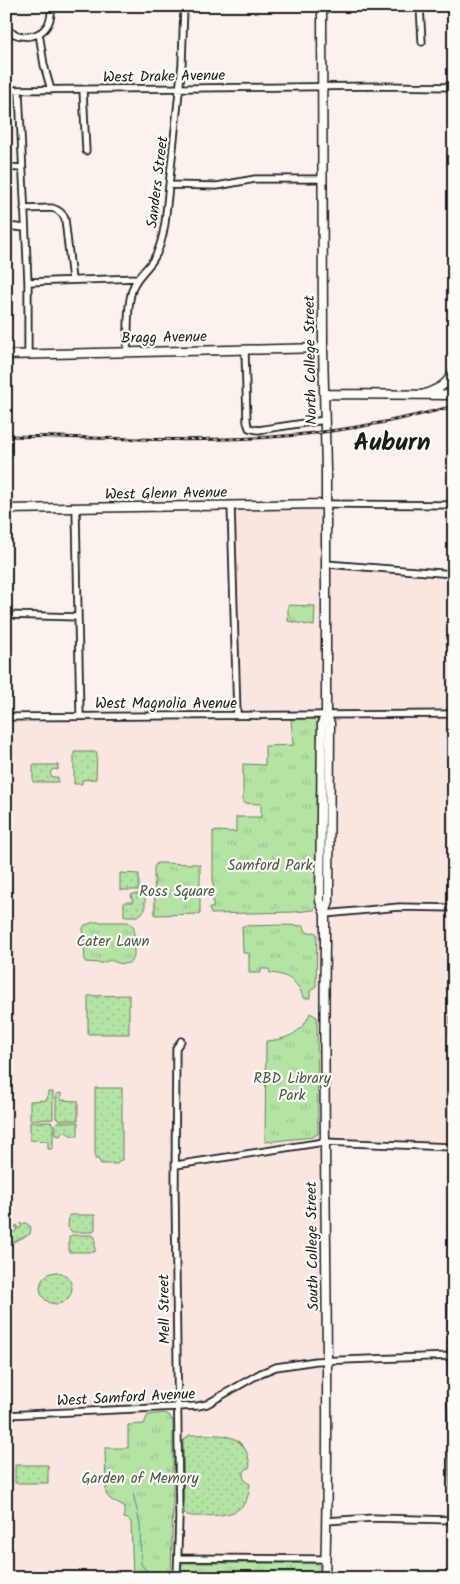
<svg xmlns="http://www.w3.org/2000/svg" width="460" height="1584" font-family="Kalam,sans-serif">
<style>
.built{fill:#fbe5e1}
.grass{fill:url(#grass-dots);stroke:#688060}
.park{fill:url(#park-tufts);stroke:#688060}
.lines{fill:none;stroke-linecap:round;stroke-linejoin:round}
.stream{stroke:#5c8696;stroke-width:1}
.minor-casing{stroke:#1c1c1c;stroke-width:9}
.major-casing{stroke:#1c1c1c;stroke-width:11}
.minor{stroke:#fdfcf7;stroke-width:5.5}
.major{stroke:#fdfcf7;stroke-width:8}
.rail-casing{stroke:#1c1c1c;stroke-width:3}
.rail{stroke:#fdfcf7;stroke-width:1;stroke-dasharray:4;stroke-linecap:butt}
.labels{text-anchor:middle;stroke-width:4.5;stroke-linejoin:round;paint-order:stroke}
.street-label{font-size:15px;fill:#1c1c1c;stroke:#fdfcf7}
.park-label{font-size:15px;fill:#495845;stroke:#fdfcf7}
.town-label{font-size:25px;font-weight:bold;fill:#1c1c1c;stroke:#fdfcf7}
</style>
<defs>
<pattern id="grass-dots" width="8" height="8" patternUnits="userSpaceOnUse" patternTransform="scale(1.25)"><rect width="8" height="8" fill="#b3e4a4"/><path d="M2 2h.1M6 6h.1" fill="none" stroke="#99c38d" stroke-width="1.8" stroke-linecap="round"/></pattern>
<pattern id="park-tufts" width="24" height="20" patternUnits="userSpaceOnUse" patternTransform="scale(1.25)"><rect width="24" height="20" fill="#b3e4a4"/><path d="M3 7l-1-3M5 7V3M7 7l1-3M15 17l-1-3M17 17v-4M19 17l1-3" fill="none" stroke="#99c38d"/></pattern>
</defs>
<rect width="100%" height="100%" fill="#fcf2ed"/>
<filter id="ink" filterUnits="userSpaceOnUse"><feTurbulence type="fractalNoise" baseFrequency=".02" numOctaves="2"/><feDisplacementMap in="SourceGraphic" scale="10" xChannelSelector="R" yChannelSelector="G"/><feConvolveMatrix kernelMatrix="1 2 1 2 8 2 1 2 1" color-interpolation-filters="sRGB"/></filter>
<g filter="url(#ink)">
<path class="built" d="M 326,504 L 326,564 L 454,574 L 454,998 L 452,1147 L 324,1142 L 325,1578 L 6,1578 L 6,717 L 236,715 L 231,505 Z"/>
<path class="grass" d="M 74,752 L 97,752 L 96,779 L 82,780 L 82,784 L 74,784 Z
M 33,765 L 58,765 L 58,770 L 53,769 L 50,773 L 52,777 L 58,777 L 58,782 L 33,782 Z
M 120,873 L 139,874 L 139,890 L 120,890 Z
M 133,894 L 145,894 L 145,910 L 138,916 L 124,916 L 124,902 L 133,902 L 131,895 Z
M 129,995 L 129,1034 L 88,1034 L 88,996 Z
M 95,1088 L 122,1088 L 122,1160 L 120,1160 L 117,1164 L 101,1164 L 98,1159 L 95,1159 Z
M 48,1092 L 53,1092 L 53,1119 L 30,1120 L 30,1101 L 47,1100 Z
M 61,1093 L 61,1100 L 78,1101 L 78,1120 L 58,1120 L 56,1118 L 56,1094 Z
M 30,1122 L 51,1122 L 53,1124 L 53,1149 L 48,1149 L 48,1141 L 30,1140 Z
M 57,1122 L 78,1122 L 78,1136 L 72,1136 L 66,1132 L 62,1133 L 60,1136 L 56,1135 L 55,1124 Z
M 69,1215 L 95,1215 L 95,1229 L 93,1232 L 72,1232 L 68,1227 Z
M 26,1223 L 31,1227 L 30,1234 L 8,1245 L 6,1244 L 6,1238 L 17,1230 L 15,1226 L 17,1225 L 19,1229 L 22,1227 L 20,1224 Z
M 71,1235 L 92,1235 L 95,1237 L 95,1252 L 69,1252 L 69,1237 Z
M40 1288a16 16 0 1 1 32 0a16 16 0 1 1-32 0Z
M 189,1435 C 216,1435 247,1429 250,1467 C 241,1471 241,1480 250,1484 C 248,1515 227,1515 203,1516 C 196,1516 189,1517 184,1513 L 183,1441 Z
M 15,1465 L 48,1465 L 48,1483 L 15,1483 Z"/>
<path class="park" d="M 288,605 L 315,606 L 314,626 L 288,621 Z
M 291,718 L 316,718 L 319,722 L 317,905 L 314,910 L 294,912 L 211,914 L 209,908 L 213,908 L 213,831 L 236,832 L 236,817 L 261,817 L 261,804 L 243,803 L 243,764 L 265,765 L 265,746 L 293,745 Z
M 157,863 L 197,864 L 200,865 L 200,914 L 155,915 L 154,867 Z
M 92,922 L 128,922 L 134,927 L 134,957 L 132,961 C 125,966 117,963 110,960 L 102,963 L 85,962 L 83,928 L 85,925 L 92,923 Z
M 284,925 L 304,926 L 305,930 L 308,933 L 315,932 L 317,934 L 316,986 L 310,991 L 310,998 L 303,998 C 299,981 286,974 270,973 L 269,969 L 261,969 L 261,973 L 249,973 L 249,953 L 243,953 L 242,926 Z
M 310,1013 L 317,1017 L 318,1134 L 312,1137 L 265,1142 L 266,1041 C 286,1040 303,1033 310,1013 Z
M 165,1413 L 169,1415 L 173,1421 L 173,1499 L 171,1578 L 133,1578 L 131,1522 L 128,1519 L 124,1518 L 124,1507 L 110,1499 L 106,1494 L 105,1448 L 128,1448 L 128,1425 L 144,1424 L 148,1415 Z
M 184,1563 L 316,1563 L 321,1567 L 320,1578 L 181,1578 L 181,1566 Z"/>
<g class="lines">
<path class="stream" d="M 133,1493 L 140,1524 L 141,1564 L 146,1570 L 156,1578"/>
<defs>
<path id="minor" d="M 420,6 L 422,42
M 6,29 C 27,45 54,34 51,6
M 39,33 L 44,65 L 51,90
M 6,90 L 380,86 L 454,87
M 83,90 L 86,151
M 19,91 L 28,282 L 28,354
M 6,167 L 21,168
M 170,185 L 217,186 L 255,179 L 323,179
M 24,209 L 52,208 C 59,210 63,213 65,219 L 72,280
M 6,226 L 25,228
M 28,282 L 138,278
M 245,350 L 247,422 L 249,428 L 258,430 L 325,420
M 127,351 C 129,332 126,303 134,285 C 138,276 147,269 153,260 C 160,250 163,236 165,223 L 182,64 L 184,6
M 326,504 L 454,505
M 231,505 L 237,715
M 76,509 L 80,716
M 326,564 L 454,574
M 6,615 L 78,617
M 6,717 L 454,714
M 325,914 L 399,907 L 454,908
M 454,998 L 451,1404 L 454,1499
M 176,1165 L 324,1142 L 452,1147
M 6,1415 L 198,1406 L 207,1404 L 261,1373 L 276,1367 L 316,1361 L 453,1356
M 326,1521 L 373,1518 L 454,1520
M 178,1558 L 326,1559
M 177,1578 L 179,1518 L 175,1190 L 176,1048 L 181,1041"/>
<path id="major" d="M 322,6 L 323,348 L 326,470 L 326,714 L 330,723 L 329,901 L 325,914
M 6,355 L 323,348
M 325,394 L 454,395
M 425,394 C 440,388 445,386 454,372
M 6,509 L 326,504
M 325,1578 C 331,1366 322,1154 325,942 L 325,914 L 320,901 L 322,723 L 326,714"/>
</defs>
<use href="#minor" class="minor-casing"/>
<use href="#major" class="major-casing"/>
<use href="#minor" class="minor"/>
<use href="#major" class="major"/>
<defs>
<path id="rail" d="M 6,436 C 94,437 183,443 271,437 C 333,433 394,422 454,406"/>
</defs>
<use href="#rail" class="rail-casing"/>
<use href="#rail" class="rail"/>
</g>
</g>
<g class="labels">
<g class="street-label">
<text transform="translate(164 76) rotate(-1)" y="5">West Drake Avenue</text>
<text transform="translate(157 182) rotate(-83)" y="5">Sanders Street</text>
<text transform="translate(164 337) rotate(-1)" y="5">Bragg Avenue</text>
<text transform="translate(310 360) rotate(-91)" y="5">North College Street</text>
<text transform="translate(166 493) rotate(-1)" y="5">West Glenn Avenue</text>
<text x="166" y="708">West Magnolia Avenue</text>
<text transform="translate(312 1246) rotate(-91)" y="5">South College Street</text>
<text transform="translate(164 1309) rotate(-91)" y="5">Mell Street</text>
<text transform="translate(126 1397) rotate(-3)" y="5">West Samford Avenue</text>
</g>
<g class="park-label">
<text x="270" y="870">Samford Park</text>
<text x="177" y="896">Ross Square</text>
<text x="113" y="946">Cater Lawn</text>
<text x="292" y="1083">RBD Library<tspan x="292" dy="17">Park</tspan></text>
<text x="140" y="1483">Garden of Memory</text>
</g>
<g class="town-label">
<text x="392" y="450">Auburn</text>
</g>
</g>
<rect width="460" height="1584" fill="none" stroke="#fdfcf7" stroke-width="25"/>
<rect x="12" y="12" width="435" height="1559" fill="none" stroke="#1c1c1c" stroke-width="2" filter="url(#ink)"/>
</svg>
